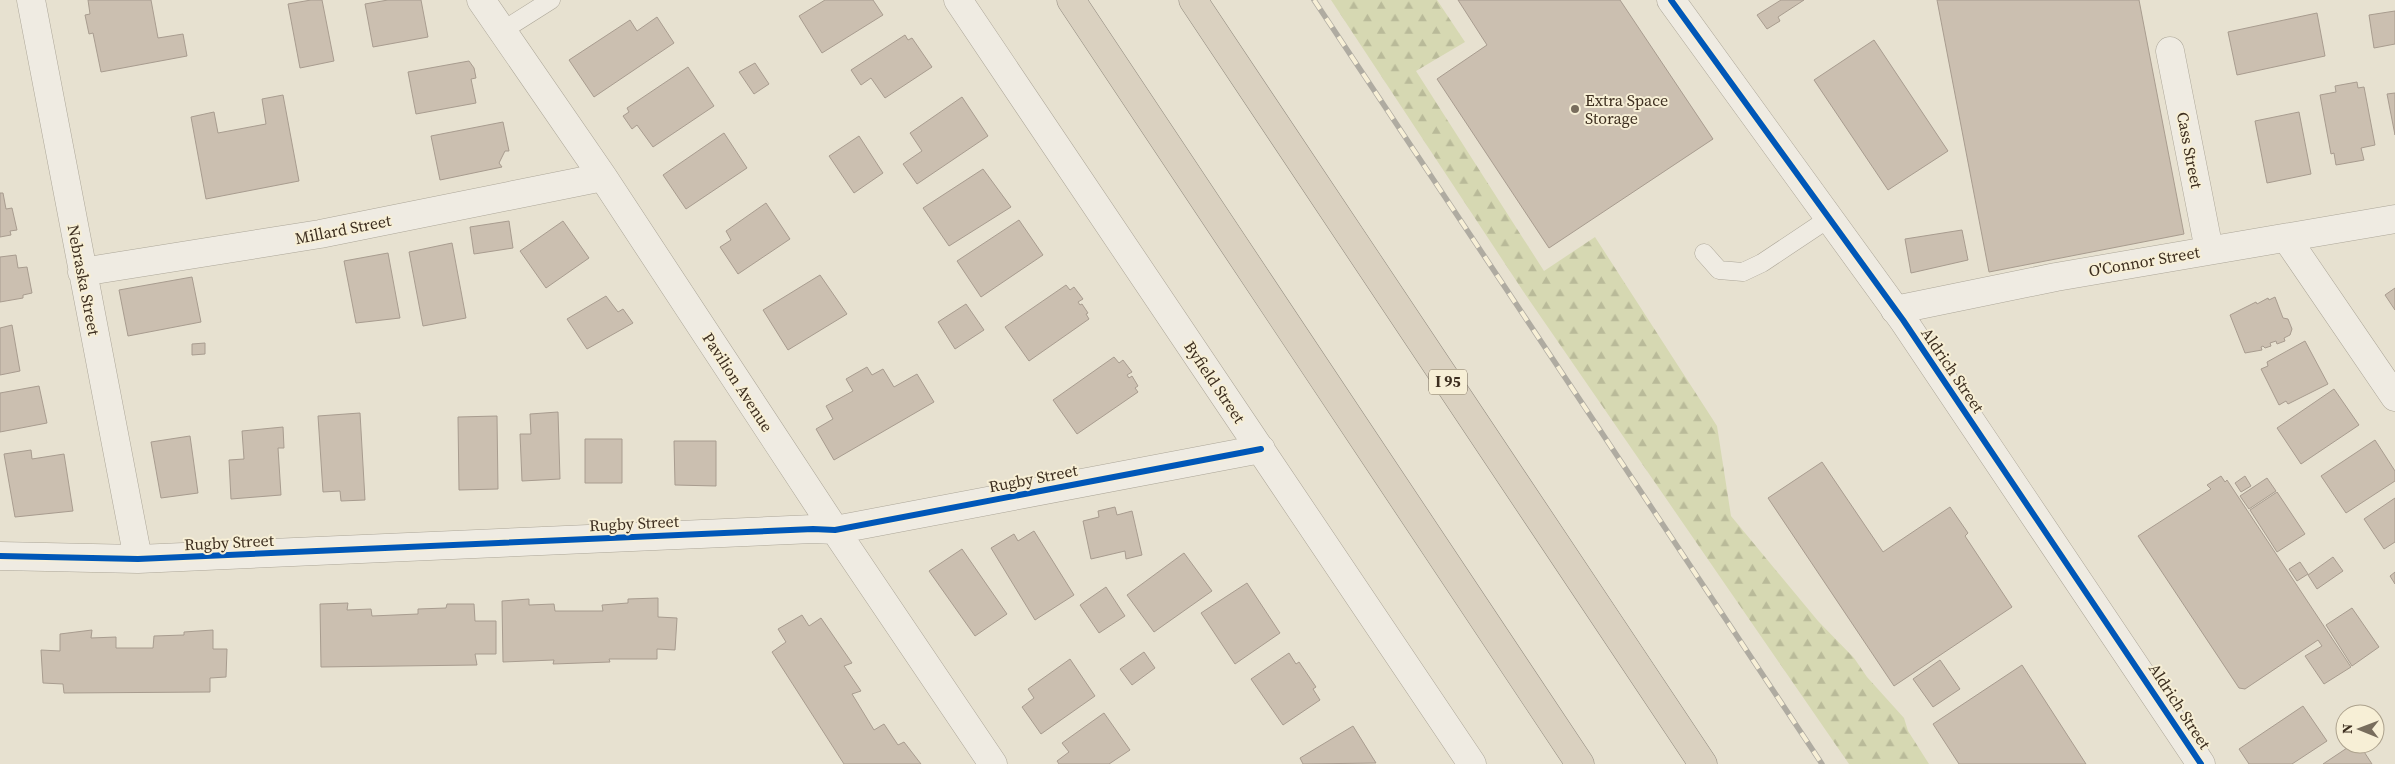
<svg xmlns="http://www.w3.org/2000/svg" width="2395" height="764" font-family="'Source Serif 4',serif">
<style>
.forest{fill:url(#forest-firs)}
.building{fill:#cbbfb0;stroke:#a89c8f}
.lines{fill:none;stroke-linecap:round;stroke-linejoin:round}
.service-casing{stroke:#aca698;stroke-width:19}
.minor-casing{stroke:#aca698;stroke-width:29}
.tertiary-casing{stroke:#aca698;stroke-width:29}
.motorway-casing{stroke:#928b7f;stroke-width:29}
.service{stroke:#efebe2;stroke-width:18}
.minor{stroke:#efebe2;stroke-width:28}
.tertiary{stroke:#efebe2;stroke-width:28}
.motorway{stroke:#dad1c0;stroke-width:28}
.rail-casing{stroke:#afaba1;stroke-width:5.5}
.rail{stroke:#f7efd6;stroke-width:4;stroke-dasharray:11;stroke-linecap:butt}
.cycleway-casing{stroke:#f7efd6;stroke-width:9}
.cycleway{stroke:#0057b8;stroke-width:6}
.poi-dot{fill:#786d5d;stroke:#f7efd6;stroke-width:2}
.labels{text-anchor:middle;stroke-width:4;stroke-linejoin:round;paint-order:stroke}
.shield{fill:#f7efd6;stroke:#756856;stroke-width:1}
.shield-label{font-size:15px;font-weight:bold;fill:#3d2e1f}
.poi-label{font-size:16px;fill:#3d2e1f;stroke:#f7efd6;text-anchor:start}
.street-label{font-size:16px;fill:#3d2e1f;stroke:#f7efd6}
</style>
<defs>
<pattern id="forest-firs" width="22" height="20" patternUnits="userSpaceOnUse" patternTransform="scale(1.25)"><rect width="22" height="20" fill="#d6d8b2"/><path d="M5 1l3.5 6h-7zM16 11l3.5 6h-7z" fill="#b9ba99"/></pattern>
</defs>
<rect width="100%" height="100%" fill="#e7e1d0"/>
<path class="forest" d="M 1331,0 L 1437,0 L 1465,42 L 1416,71 L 1544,271 L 1595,237 L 1717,426 L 1731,516 L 1818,621 L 1854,658 L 1867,677 L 1904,718 L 1908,731 L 1929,764 L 1849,764 L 1523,291 Z"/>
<path class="building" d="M 88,0 L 151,0 L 158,38 L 183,34 L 187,56 L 101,72 L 93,33 L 89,34 L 85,15 L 90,14 Z
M 311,0 L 322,0 L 334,61 L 300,68 L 288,4 Z
M 388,0 L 421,0 L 428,37 L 373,47 L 365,4 Z
M 825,0 L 873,0 L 883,15 L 822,53 L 799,16 Z
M 1458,0 L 1620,0 L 1713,139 L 1549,248 L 1437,79 L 1487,45 Z
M 1781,0 L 1804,0 L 1778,17 L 1780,21 L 1767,29 L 1757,15 Z
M 1937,0 L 2139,0 L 2184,234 L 1989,272 Z
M 2395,11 L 2395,44 L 2374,48 L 2369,15 Z
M 2317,13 L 2325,56 L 2237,75 L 2228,32 Z
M 657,17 L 674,43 L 594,97 L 569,60 L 630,20 L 637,31 Z
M 905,35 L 908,40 L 912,38 L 932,67 L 885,98 L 871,78 L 861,85 L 851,70 Z
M 1874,40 L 1948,151 L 1888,190 L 1814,80 Z
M 469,61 L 474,68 L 476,78 L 471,79 L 476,103 L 416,114 L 408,72 Z
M 755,63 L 769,84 L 754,94 L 739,72 Z
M 688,67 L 714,106 L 653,147 L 637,125 L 632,129 L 623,116 L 629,112 L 627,108 Z
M 2357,82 L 2358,88 L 2364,87 L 2375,145 L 2361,148 L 2364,160 L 2336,165 L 2334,153 L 2331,154 L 2320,95 L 2336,92 L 2335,86 Z
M 2395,93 L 2395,135 L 2387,94 Z
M 283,95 L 299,181 L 206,199 L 191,117 L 214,112 L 218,133 L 266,124 L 262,99 Z
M 962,97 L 988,136 L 917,184 L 903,164 L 922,151 L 910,133 Z
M 2299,112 L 2311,174 L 2267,183 L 2255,121 Z
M 503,122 L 509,151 L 505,151 L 499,163 L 502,167 L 440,180 L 431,136 Z
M 724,133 L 747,168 L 686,209 L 663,175 Z
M 859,136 L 883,173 L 854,193 L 829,156 Z
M 983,169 L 1011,207 L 949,246 L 923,208 Z
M 0,193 L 3,193 L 6,209 L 12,208 L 17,230 L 10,231 L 11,235 L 0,237 Z
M 766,203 L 790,239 L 738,274 L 720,247 L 731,240 L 726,231 Z
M 1019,220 L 1043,255 L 981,297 L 957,261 Z
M 509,221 L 513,248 L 474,254 L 470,227 Z
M 563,221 L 589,258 L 546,288 L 520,251 Z
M 1962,230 L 1968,260 L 1911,273 L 1905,239 Z
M 452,243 L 466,318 L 423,326 L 409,252 Z
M 388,253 L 400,318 L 356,323 L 344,261 Z
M 16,255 L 18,268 L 27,267 L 32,293 L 23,295 L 23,298 L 0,302 L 0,257 Z
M 820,275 L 847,314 L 788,350 L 763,310 Z
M 192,277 L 201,322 L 128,336 L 119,290 Z
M 1066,285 L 1070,290 L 1074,287 L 1083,299 L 1078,302 L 1080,305 L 1082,304 L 1088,313 L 1086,314 L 1089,319 L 1029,361 L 1005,327 Z
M 2395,288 L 2395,310 L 2385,295 Z
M 606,296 L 618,312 L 623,309 L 633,323 L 587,349 L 567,319 Z
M 2275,297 L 2283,318 L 2288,319 L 2292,329 L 2290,335 L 2284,338 L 2285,341 L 2277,344 L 2276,341 L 2270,343 L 2271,346 L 2265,348 L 2263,346 L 2261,347 L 2262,350 L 2245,353 L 2230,315 L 2256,302 L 2257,304 L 2268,298 L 2269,300 Z
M 966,304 L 984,330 L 955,349 L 938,322 Z
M 12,325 L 20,371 L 0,375 L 0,328 Z
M 2305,341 L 2328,384 L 2288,404 L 2286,401 L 2279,405 L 2261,369 L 2268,366 L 2267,362 Z
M 205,343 L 205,354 L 192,355 L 192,344 Z
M 1114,357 L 1119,363 L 1123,360 L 1132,372 L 1127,375 L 1129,378 L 1132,376 L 1138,386 L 1135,388 L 1138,392 L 1077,434 L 1053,400 Z
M 867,367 L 872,375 L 883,369 L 894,387 L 917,374 L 934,402 L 834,460 L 816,429 L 833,419 L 826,406 L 853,391 L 846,379 Z
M 39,386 L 47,423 L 0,432 L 0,393 Z
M 2334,389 L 2359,425 L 2301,464 L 2277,428 Z
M 558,412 L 560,479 L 522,481 L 520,434 L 531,434 L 530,414 Z
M 360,413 L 365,500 L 341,501 L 340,491 L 323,492 L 318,416 Z
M 497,416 L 498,489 L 459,490 L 458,417 Z
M 283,427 L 284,448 L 278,448 L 281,495 L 231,499 L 229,460 L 244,459 L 242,431 Z
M 190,436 L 198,493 L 161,498 L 151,442 Z
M 585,439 L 622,439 L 622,483 L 585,483 Z
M 2375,440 L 2395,471 L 2395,481 L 2346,513 L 2321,476 Z
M 674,441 L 716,441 L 716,486 L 675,485 Z
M 31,450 L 32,459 L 64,454 L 73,511 L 15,517 L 4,454 Z
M 1822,462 L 1883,552 L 1950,507 L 1968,533 L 1965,536 L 2012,607 L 1894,686 L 1768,498 Z
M 2221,476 L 2225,482 L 2227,480 L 2351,667 L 2324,684 L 2305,656 L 2322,646 L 2318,640 L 2245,689 L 2239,688 L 2138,536 L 2211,489 L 2207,485 Z
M 2245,476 L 2251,486 L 2241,492 L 2235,483 Z
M 2267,478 L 2276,491 L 2249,509 L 2240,496 Z
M 2277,492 L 2305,534 L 2277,552 L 2250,510 Z
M 2395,498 L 2395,542 L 2384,549 L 2364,519 Z
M 1115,507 L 1117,515 L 1132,511 L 1142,555 L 1126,559 L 1125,551 L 1091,559 L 1083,521 L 1099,517 L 1098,511 Z
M 1034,531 L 1074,595 L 1035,620 L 991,548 L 1014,534 L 1018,541 Z
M 962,549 L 1007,614 L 975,636 L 929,571 Z
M 1184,553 L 1212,591 L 1154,632 L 1127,595 Z
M 2333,557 L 2343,571 L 2317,589 L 2308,575 Z
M 2300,562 L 2308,574 L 2297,581 L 2289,569 Z
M 2395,572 L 2395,584 L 2390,576 Z
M 1247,583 L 1280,633 L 1235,664 L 1201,613 Z
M 1106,587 L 1125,616 L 1099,633 L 1080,605 Z
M 658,598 L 658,617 L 677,618 L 675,650 L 657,649 L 657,659 L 609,659 L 610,662 L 553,664 L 554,660 L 503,662 L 502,601 L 529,599 L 529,605 L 554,604 L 555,611 L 603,611 L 602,605 L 628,603 L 628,599 Z
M 348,603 L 347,610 L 371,609 L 372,616 L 418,614 L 418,609 L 446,608 L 447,604 L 474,604 L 475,621 L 496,621 L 496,654 L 475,654 L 477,665 L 321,667 L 320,604 Z
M 2352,608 L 2379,647 L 2352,666 L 2326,625 Z
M 802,615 L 809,626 L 821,618 L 852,663 L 844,666 L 861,691 L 852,694 L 874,730 L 884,724 L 898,745 L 904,742 L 921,764 L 844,764 L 772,652 L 786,642 L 778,629 Z
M 92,630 L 91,638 L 116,637 L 116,648 L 153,648 L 154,636 L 184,635 L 184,632 L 213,630 L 213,649 L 227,649 L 226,677 L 210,678 L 210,692 L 64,693 L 63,684 L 43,683 L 41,650 L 60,651 L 60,634 Z
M 1144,652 L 1155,668 L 1132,685 L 1120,669 Z
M 1289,653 L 1296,664 L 1299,662 L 1316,687 L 1313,689 L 1320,700 L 1283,725 L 1251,679 Z
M 1070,659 L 1095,696 L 1041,734 L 1022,707 L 1034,698 L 1028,689 Z
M 1940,660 L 1960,689 L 1933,707 L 1913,679 Z
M 2022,665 L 2086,764 L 1959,764 L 1933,724 Z
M 2303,706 L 2327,741 L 2292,764 L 2249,764 L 2239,749 Z
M 1104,713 L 1130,750 L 1109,764 L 1059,764 L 1057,761 L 1069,752 L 1062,743 Z
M 1353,726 L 1376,763 L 1303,764 L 1300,758 Z
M 2353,744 L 2359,744 L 2372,764 L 2323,764 Z"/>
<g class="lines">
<defs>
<path id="service" d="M 502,31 L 551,0
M 1704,253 L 1719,270 L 1743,272 L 1762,263 L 1828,219"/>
<path id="minor" d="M 31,0 L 138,559
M 481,0 L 603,177 L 835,530 L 993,764
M 958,0 L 1472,764
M 2170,51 L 2209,250
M 2287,239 L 2395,397
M 82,272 L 320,234 L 603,177
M 1895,310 L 2056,277 L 2395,219
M 0,556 L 138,559 L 813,529 L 835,530 L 1261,449"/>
<path id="tertiary" d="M 1671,0 L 1903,320 L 2201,764"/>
<path id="motorway" d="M 1071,0 L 1580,764
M 1193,0 L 1703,764"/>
</defs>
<use href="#service" class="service-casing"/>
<use href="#minor" class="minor-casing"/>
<use href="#tertiary" class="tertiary-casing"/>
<use href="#motorway" class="motorway-casing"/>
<use href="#service" class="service"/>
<use href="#minor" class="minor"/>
<use href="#tertiary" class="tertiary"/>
<use href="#motorway" class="motorway"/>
<defs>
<path id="rail" d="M 1314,0 L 1822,764"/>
</defs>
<use href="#rail" class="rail-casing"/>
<use href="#rail" class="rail"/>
<defs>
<path id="cycleway" d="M 1671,0 L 1903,320 L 2201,764
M 0,556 L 138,559 L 813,529 L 835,530 L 1261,449"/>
</defs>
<use href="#cycleway" class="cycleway-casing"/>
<use href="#cycleway" class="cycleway"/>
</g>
<circle class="poi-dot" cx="1575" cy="109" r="5"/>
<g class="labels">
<rect class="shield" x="1429" y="369.5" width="38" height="25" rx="4"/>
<g class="shield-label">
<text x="1448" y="387">I 95</text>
</g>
<g class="poi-label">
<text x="1585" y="106">Extra Space<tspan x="1585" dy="18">Storage</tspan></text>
</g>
<g class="street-label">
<text transform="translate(2190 150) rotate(79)" y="6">Cass Street</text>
<text transform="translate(343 229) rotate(-11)" y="6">Millard Street</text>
<text transform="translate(2144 261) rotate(-10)" y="6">O'Connor Street</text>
<text transform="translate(84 280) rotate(79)" y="6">Nebraska Street</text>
<text transform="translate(1953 370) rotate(56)" y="6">Aldrich Street</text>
<text transform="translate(738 382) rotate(57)" y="6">Pavilion Avenue</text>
<text transform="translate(1215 382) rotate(56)" y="6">Byfield Street</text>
<text transform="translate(1033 478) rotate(-11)" y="6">Rugby Street</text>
<text transform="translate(634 523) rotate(-3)" y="6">Rugby Street</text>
<text transform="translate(229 542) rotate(-3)" y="6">Rugby Street</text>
<text transform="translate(2180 706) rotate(57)" y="6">Aldrich Street</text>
</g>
</g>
<g transform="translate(2360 729) rotate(271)"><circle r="24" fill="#f7efd6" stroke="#ada28d"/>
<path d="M0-4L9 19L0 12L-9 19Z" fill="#786d5d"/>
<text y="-8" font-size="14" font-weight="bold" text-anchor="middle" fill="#3d2e1f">N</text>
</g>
</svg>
